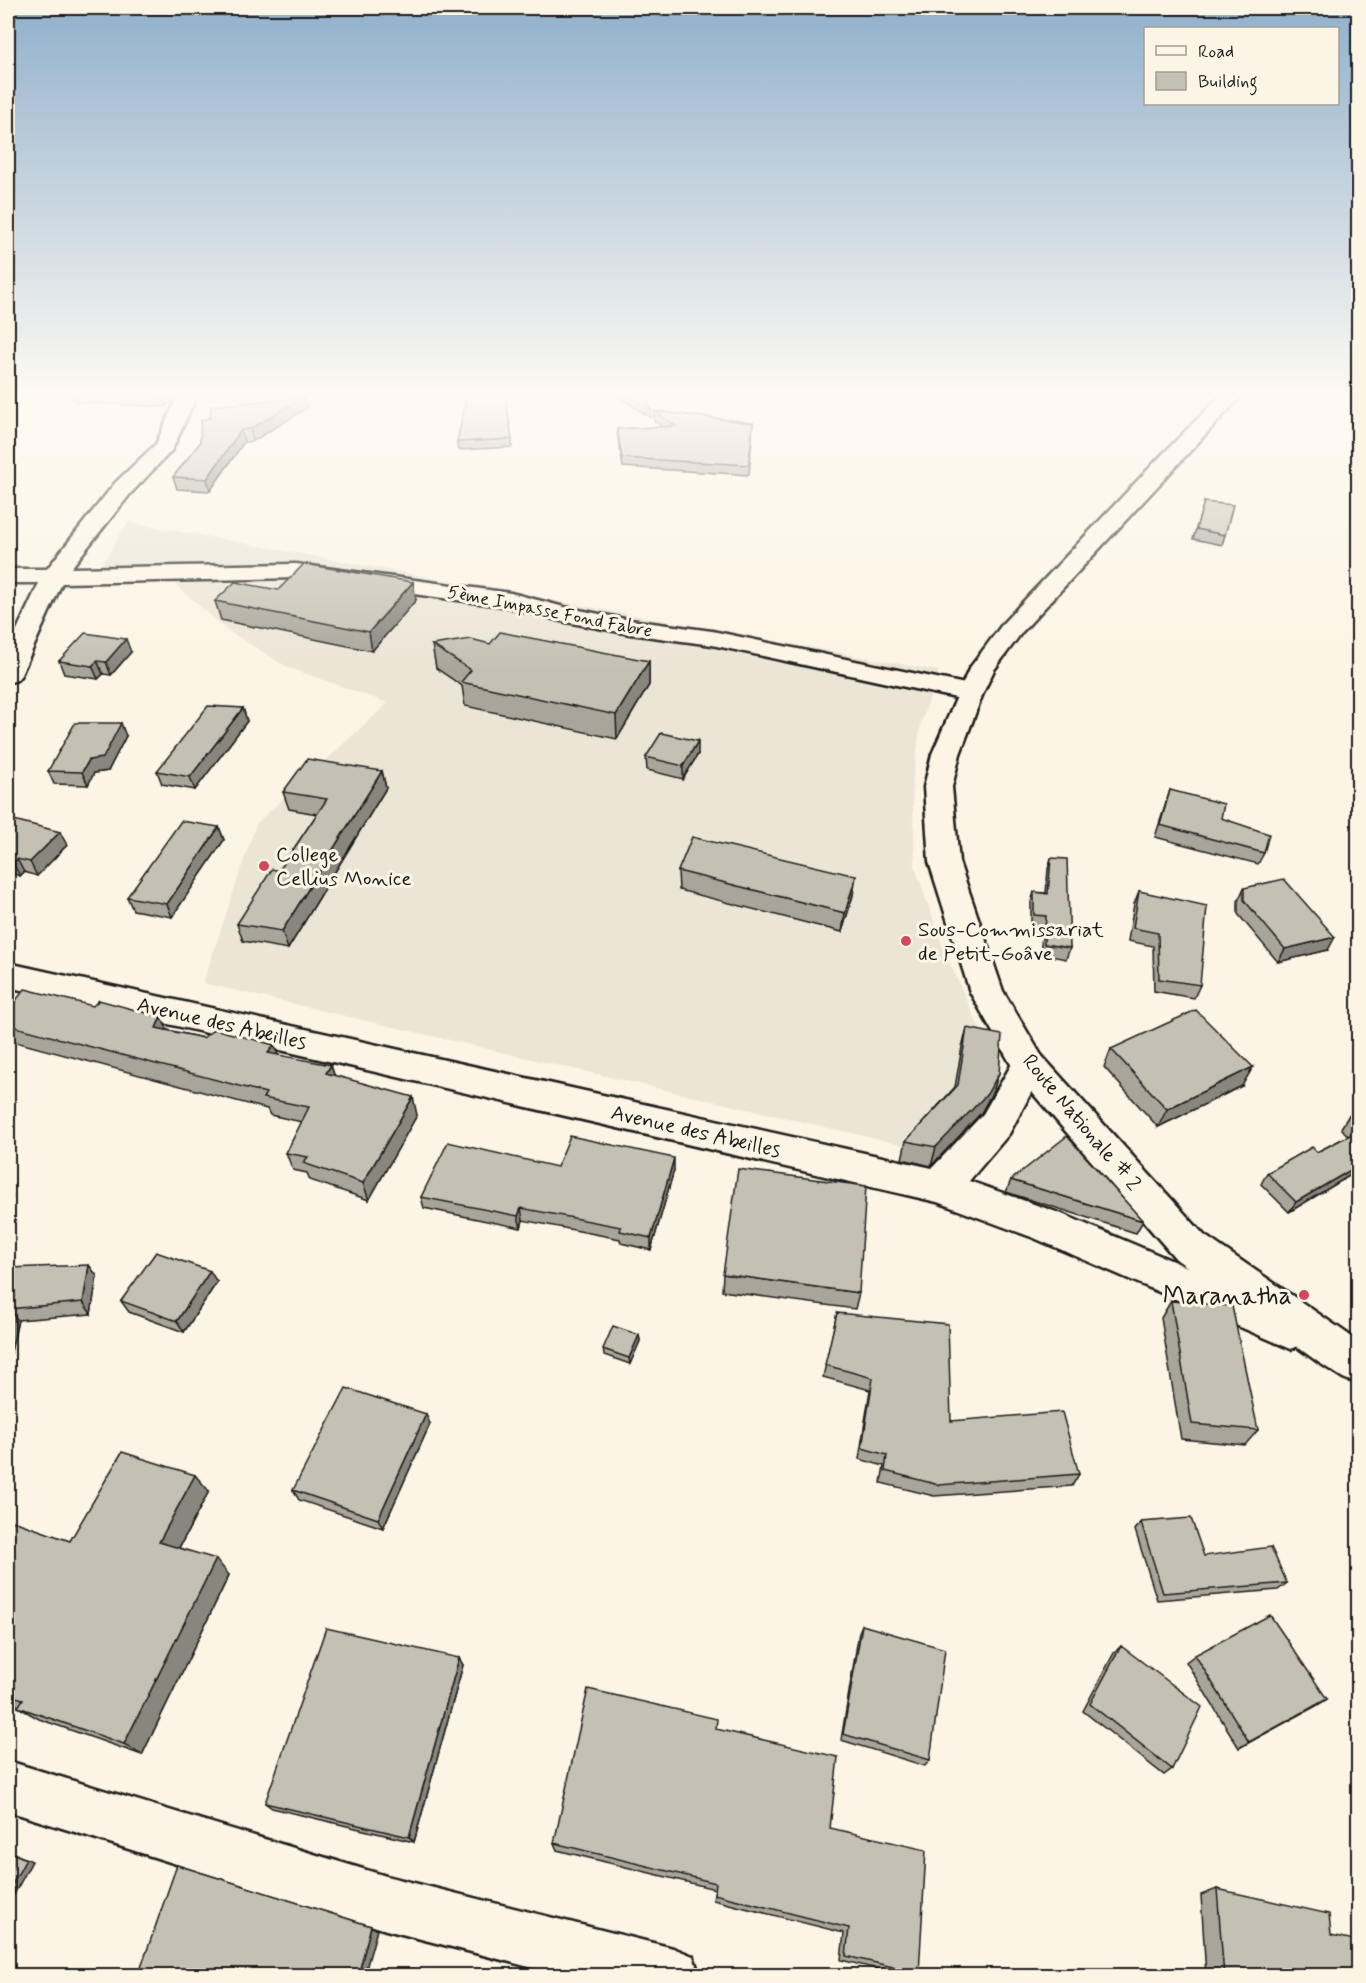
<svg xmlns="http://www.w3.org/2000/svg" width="1366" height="1983" font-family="Mynerve,sans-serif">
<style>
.built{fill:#ebe5d6}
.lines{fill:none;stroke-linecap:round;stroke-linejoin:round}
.street-casing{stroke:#1c1c1c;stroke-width:5}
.secondary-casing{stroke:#1c1c1c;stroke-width:5}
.primary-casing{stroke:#1c1c1c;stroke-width:5}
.street{fill:#fcf5e5;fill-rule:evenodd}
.secondary{fill:#fcf5e5;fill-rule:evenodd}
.primary{fill:#fcf5e5;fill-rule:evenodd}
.wall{fill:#a9a59a;stroke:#1c1c1c;stroke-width:1.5}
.shaded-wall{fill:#89867d;stroke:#1c1c1c;stroke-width:1.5}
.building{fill:#c4c0b3;stroke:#1c1c1c;stroke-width:1.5}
.poi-dot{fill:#d1495b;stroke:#fcf5e5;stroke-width:2}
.labels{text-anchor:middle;stroke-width:6;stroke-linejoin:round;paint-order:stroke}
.far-street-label{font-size:18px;fill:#1c1c1c;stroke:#fcf5e5}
.poi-label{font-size:21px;fill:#1c1c1c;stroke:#fcf5e5;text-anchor:start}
.street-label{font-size:21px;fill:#1c1c1c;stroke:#fcf5e5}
.near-poi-label{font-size:26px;fill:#1c1c1c;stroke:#fcf5e5;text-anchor:end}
</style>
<rect width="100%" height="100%" fill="#fcf5e5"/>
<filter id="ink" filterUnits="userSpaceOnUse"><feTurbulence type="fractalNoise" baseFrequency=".0167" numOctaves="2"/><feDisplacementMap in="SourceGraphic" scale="12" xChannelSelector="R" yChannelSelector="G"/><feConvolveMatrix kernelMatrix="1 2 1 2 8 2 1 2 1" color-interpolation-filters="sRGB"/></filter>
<g filter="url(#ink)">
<path class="built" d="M 128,522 L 939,671 L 921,723 L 912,784 L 915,867 L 945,953 L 980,1029 L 977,1102 L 933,1152 L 203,983 L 256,824 L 388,703 L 287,667 L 227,630 L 171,581 L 90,583 Z"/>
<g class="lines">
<defs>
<path id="street" d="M 179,393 L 198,393 L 172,450 L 131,493 L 71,568 L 296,564 L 511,593 L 564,607 L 630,620 L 712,631 L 970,685 L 979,687 L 983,693 L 979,699 L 970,701 L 712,645 L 630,634 L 561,621 L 509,607 L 296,578 L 62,583 L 21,675 L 17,680 L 8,683 L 8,649 L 39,583 L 8,583 L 8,569 L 47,569 L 115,483 L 156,444 Z
M 8,1761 L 386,1876 L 673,1948 L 693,1956 L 700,1976 L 564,1976 L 386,1930 L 8,1811 Z"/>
<path id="secondary" d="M 8,963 L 932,1168 L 983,1114 L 1017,1055 L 1029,1051 L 1041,1055 L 1046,1065 L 1009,1134 L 969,1181 L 1062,1214 L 1305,1317 L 1311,1330 L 1305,1343 L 1291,1349 L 1034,1238 L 937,1202 L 8,987 Z"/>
<path id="primary" d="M 1223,393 L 1244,393 L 1022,632 L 994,670 L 983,693 L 960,754 L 952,787 L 959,862 L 1003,991 L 1041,1055 L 1204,1235 L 1358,1341 L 1358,1384 L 1343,1378 L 1318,1362 L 1176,1259 L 1017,1075 L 970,992 L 929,862 L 924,787 L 932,754 L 969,669 L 1004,622 L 1157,460 Z"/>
</defs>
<use href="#street" class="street-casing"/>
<use href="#secondary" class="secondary-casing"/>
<use href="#primary" class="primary-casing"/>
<use href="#street" class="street"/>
<use href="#secondary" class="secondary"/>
<use href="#primary" class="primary"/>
</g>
<path class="wall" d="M 72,393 L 177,393 L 166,407 L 76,402 Z
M 613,393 L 643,393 L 651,410 L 651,418 Z
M 307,408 L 253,441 L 244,442 L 210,491 L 177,489 L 173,477 L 200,443 Z
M 654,411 L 753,423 L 749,475 L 623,467 L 618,439 L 617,429 L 664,427 L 654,421 Z
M 512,439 L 512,447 L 458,450 L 457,442 Z
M 1204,502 L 1225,535 L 1222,545 L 1193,539 Z
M 278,590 L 416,600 L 372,651 L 221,620 L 215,601 Z
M 490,644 L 649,661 L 649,685 L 617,739 L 465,706 L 462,686 L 436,668 L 432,645 Z
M 131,652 L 111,675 L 103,674 L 98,679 L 64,674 L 59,661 Z
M 243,708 L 247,721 L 195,790 L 162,784 L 157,771 Z
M 126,736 L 108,771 L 94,773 L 88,785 L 54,784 L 48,771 Z
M 698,754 L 683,779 L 647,770 L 646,757 Z
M 382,771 L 386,788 L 288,949 L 243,941 L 237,924 L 279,871 L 317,814 L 289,809 L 283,792 Z
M 1170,790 L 1221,818 L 1264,853 L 1258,864 L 1155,837 Z
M 8,822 L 67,845 L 37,876 L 24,872 L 20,876 L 8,872 Z
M 219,827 L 224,840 L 172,917 L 133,910 L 127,897 Z
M 1051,858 L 1070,948 L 1066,959 L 1040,954 L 1043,927 L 1031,926 L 1031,902 L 1034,892 L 1046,893 L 1048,869 Z
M 678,871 L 853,895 L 842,932 L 679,890 Z
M 1244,888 L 1328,950 L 1278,962 L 1238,914 L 1238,901 Z
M 1139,891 L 1200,985 L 1194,998 L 1154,991 L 1153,946 L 1128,941 L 1134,904 Z
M 8,1010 L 168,1030 L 203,1038 L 274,1045 L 278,1055 L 334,1076 L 417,1115 L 369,1200 L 310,1180 L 307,1173 L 293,1170 L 286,1153 L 302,1122 L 270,1115 L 267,1109 L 8,1040 Z
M 967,1028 L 999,1073 L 993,1091 L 981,1113 L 931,1166 L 902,1159 L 906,1141 L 955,1087 L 962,1047 Z
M 1111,1049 L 1242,1086 L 1158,1127 L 1104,1067 Z
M 1359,1059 L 1359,1080 L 1350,1072 Z
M 1359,1112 L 1359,1170 L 1289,1212 L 1261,1184 L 1267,1173 L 1317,1152 L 1348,1136 L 1341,1128 L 1349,1115 Z
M 557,1167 L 674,1170 L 651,1250 L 621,1243 L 620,1239 L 523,1220 L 521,1228 L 424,1208 L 421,1197 Z
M 1011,1180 L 1143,1221 L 1136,1233 L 1006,1192 Z
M 8,1268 L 97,1276 L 91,1314 L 18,1320 L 8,1365 Z
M 723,1274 L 859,1293 L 855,1309 L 722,1291 Z
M 217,1282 L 184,1332 L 129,1312 L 121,1301 Z
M 1171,1301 L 1258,1430 L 1245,1445 L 1181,1439 L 1161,1318 Z
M 837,1313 L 951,1421 L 1079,1474 L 1072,1486 L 934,1496 L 881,1483 L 884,1466 L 859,1459 L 870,1390 L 823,1377 Z
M 639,1335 L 640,1341 L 630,1364 L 604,1355 L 603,1349 Z
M 430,1424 L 383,1528 L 299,1500 L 293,1490 Z
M 209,1491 L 179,1548 L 229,1575 L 142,1755 L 39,1719 L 18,1707 L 19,1706 L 8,1703 L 8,1531 L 70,1541 Z
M 1141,1522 L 1204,1556 L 1287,1583 L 1278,1590 L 1157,1600 L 1135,1530 Z
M 862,1625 L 930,1760 L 925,1766 L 841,1740 L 859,1632 Z
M 1121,1646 L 1172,1769 L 1164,1775 L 1083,1711 L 1114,1653 Z
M 1195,1655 L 1327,1699 L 1239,1748 L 1186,1662 Z
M 459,1658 L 463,1665 L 414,1842 L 272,1808 L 265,1803 Z
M 716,1729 L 830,1828 L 919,1973 L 914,1976 L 905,1976 L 841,1960 L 844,1933 L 713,1900 L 715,1889 L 557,1850 L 554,1843 Z
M 1217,1889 L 1331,1935 L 1359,1976 L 1206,1976 L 1201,1895 Z"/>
<path class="shaded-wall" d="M 166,393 L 177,393 L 166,407 L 163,397 Z
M 304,397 L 307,408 L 253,441 L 250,429 Z
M 241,430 L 244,442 L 210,491 L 207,479 Z
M 413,582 L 416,600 L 372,651 L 369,632 Z
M 126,639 L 131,652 L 111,675 L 106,662 Z
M 97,661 L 103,674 L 98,679 L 92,666 Z
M 649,661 L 649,685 L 617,739 L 616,715 Z
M 243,708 L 247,721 L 195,790 L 190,777 Z
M 121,723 L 126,736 L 108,771 L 94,773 L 88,785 L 82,772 L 89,760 Z
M 698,741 L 698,754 L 683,779 L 683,766 Z
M 382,771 L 386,788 L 288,949 L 282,931 Z
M 219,827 L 224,840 L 172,917 L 167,904 Z
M 60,832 L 67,845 L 37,876 L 30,862 Z
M 17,859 L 24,872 L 20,876 L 13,863 Z
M 856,876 L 853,895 L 842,932 L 845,913 Z
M 1335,937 L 1328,950 L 1278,962 L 1285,949 Z
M 161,1017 L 170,1035 L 156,1028 Z
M 274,1045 L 281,1062 L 268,1053 Z
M 331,1065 L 337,1083 L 326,1073 Z
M 1253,1067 L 1242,1086 L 1158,1127 L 1167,1109 Z
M 999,1073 L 993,1091 L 981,1113 L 931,1166 L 936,1147 Z
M 413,1097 L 417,1115 L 369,1200 L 363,1183 Z
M 8,1112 L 10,1116 L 8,1129 Z
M 674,1158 L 674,1170 L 651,1250 L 651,1238 Z
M 1359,1165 L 1359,1170 L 1289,1212 L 1296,1202 Z
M 8,1190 L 12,1196 L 8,1219 Z
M 521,1208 L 523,1220 L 521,1228 L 518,1216 Z
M 89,1265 L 97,1276 L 91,1314 L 83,1302 Z
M 210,1271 L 217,1282 L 184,1332 L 177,1321 Z
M 8,1309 L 18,1320 L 8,1365 Z
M 639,1335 L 640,1341 L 630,1364 L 629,1358 Z
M 426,1414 L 430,1424 L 383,1528 L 378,1519 Z
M 195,1475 L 209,1491 L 174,1557 L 159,1542 Z
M 216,1559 L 229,1575 L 142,1755 L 124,1744 Z
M 459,1658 L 463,1665 L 414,1842 L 409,1837 Z
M 1327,1699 L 1316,1706 L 1239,1748 L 1249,1742 Z
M 8,1851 L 32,1861 L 10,1902 L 8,1901 Z
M 371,1926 L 377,1930 L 364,1976 L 358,1976 Z"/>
<path class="building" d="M 79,393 L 166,393 L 163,397 Z
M 471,393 L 499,393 L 505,394 L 512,439 L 457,442 L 467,395 Z
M 625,393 L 643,393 L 651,410 Z
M 304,397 L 250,429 L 241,430 L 207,479 L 173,477 L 200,443 L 201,420 L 210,418 L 211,406 Z
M 654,411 L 753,423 L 749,465 L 622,458 L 617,429 L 676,426 Z
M 1204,502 L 1233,505 L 1225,535 L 1196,529 Z
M 304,564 L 413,582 L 369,632 L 215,601 L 235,582 L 278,590 Z
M 500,632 L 649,661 L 616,715 L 461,682 L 471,670 L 432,645 L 471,639 L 490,644 Z
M 85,633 L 126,639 L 106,662 L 97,661 L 92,666 L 59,661 Z
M 208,706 L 243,708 L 190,777 L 157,771 Z
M 75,723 L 121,723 L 103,758 L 89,760 L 82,772 L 48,771 Z
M 661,733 L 698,741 L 683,766 L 646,757 Z
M 307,759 L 382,771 L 282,931 L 237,924 L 272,869 L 279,871 L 327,799 L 283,792 Z
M 1170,790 L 1224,804 L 1221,818 L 1269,834 L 1264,853 L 1160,825 Z
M 10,819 L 60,832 L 30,862 L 17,859 L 13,863 L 8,861 L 8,822 Z
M 181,821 L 219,827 L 167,904 L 127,897 Z
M 692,837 L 856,876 L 845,913 L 678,871 Z
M 1051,858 L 1067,859 L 1070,948 L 1044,944 L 1046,916 L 1034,915 L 1034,892 L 1048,894 Z
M 1284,879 L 1335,937 L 1285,949 L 1244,900 L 1244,888 Z
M 1139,891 L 1207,906 L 1200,985 L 1159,979 L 1158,933 L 1133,928 Z
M 25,989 L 93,1006 L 99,1000 L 161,1017 L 156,1028 L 203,1038 L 214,1029 L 274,1045 L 268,1053 L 331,1065 L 326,1073 L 413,1097 L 363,1183 L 303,1163 L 308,1157 L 286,1153 L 309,1107 L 263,1098 L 266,1093 L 8,1025 L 8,1010 Z
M 1196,1010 L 1253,1067 L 1167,1109 L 1111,1049 Z
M 967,1028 L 1002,1035 L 999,1073 L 987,1094 L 936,1147 L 906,1141 L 958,1085 Z
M 1359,1112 L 1359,1125 L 1349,1115 Z
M 1354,1133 L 1359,1138 L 1359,1165 L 1296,1202 L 1267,1173 L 1312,1147 L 1317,1152 Z
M 570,1136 L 674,1158 L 651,1238 L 620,1231 L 621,1227 L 521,1208 L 518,1216 L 421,1197 L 448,1142 L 557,1167 Z
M 1067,1136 L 1143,1221 L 1011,1180 Z
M 738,1169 L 866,1186 L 859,1293 L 723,1274 Z
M 156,1252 L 210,1271 L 177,1321 L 121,1301 Z
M 89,1265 L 83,1302 L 8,1309 L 8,1313 L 8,1268 Z
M 1171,1301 L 1232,1306 L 1258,1430 L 1192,1424 Z
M 837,1313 L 948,1324 L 951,1421 L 1062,1412 L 1079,1474 L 939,1485 L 885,1471 L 887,1455 L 862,1448 L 873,1378 L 825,1365 Z
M 613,1326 L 639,1335 L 629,1358 L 603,1349 Z
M 346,1388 L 426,1414 L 378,1519 L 293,1490 Z
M 122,1452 L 195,1475 L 159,1542 L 216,1559 L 124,1744 L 18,1707 L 23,1699 L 8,1695 L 8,1531 L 13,1521 L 70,1541 Z
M 1191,1518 L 1204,1556 L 1271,1547 L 1287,1583 L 1163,1593 L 1141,1522 Z
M 1270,1615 L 1327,1699 L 1249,1742 L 1195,1655 Z
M 862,1625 L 945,1649 L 930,1760 L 843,1734 Z
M 326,1628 L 459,1658 L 409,1837 L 265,1803 Z
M 1121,1646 L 1202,1707 L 1172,1769 L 1090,1704 Z
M 588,1689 L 717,1719 L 716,1729 L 838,1757 L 830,1828 L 926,1850 L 919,1973 L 846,1956 L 849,1928 L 714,1894 L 716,1883 L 554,1843 Z
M 8,1851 L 26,1859 L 8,1892 Z
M 177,1865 L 371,1926 L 358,1976 L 138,1976 Z
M 1217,1889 L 1329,1914 L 1331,1935 L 1359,1941 L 1359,1976 L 1224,1976 Z"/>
</g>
<linearGradient id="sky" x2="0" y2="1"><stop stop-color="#91b0cc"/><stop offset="0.59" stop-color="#fefaf3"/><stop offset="1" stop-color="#fefaf3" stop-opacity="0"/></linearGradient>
<rect width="1366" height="670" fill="url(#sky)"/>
<g class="poi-dot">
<circle cx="264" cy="866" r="6"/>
<circle cx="906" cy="941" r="6"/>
<circle cx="1304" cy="1295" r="6"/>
</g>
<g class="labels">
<g class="far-street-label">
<text transform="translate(550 611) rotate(11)" y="6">5ème Impasse Fond Fabre</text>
</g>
<g class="poi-label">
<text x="276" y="861">College<tspan x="276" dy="24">Cellius Monice</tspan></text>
<text x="918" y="936">Sous-Commissariat<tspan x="918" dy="24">de Petit-Goâve</tspan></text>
</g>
<g class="street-label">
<text transform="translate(222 1023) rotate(13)" y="7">Avenue des Abeilles</text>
<text transform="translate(1082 1122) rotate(50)" y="7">Route Nationale # 2</text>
<text transform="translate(696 1131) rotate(13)" y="7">Avenue des Abeilles</text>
</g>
<g class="near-poi-label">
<text x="1292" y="1304">Maranatha</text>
</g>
</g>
<rect width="1366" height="1983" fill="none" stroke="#fcf5e5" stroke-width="30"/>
<rect x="15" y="15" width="1336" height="1953" fill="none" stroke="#1c1c1c" stroke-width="2" filter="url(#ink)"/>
<rect x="1144" y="27" width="195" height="78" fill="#fcf5e5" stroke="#a29e95" stroke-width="1.5"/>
<rect x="1156" y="46" width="30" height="9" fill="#fcf5e5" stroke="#a29e95" stroke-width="1.5"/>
<text x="1198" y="57" font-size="18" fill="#1c1c1c">Road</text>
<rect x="1156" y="72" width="30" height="18" fill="#c4c0b3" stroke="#a29e95" stroke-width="1.5"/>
<text x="1198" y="87" font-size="18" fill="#1c1c1c">Building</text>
</svg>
